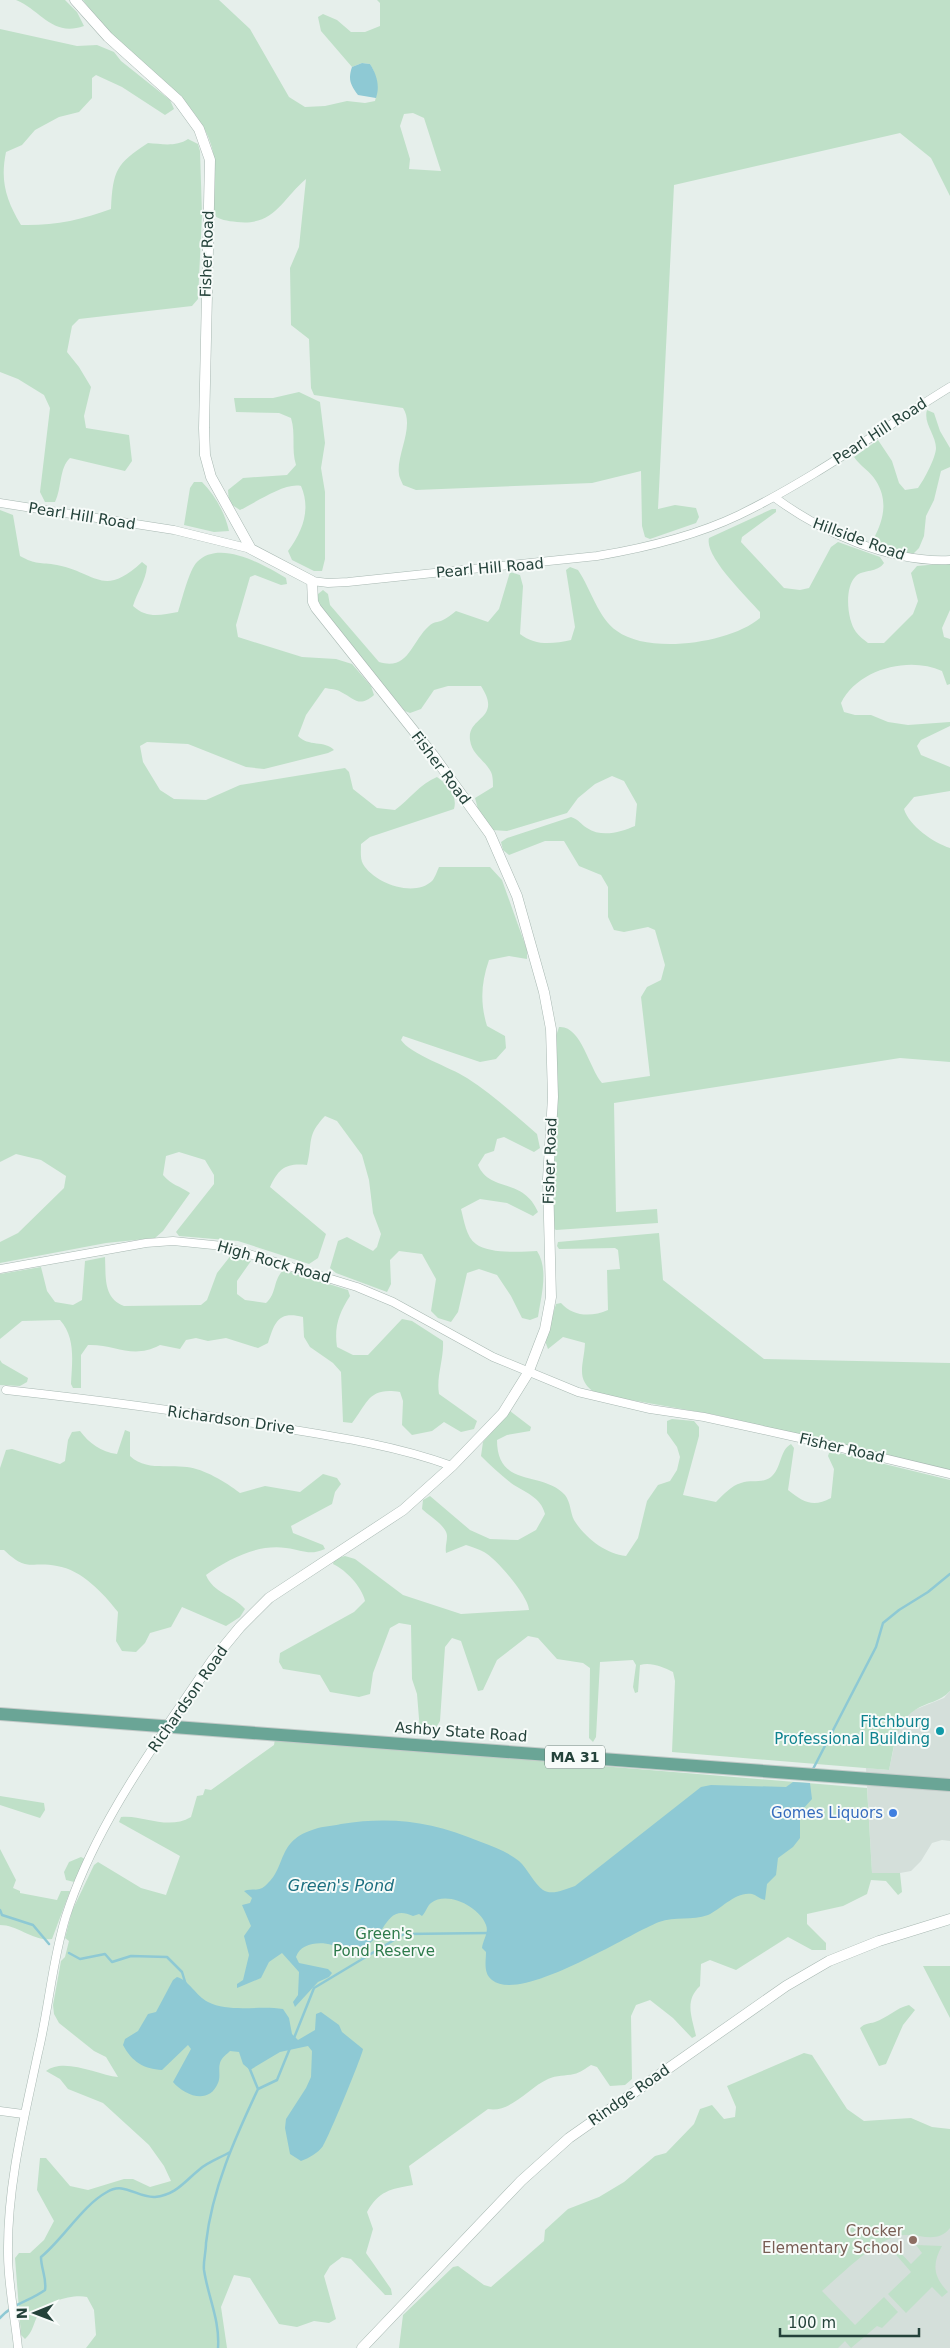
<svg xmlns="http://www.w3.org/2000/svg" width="950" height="2348" font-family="'DejaVu Sans',sans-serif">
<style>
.built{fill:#d4dfda}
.green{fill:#bfe0c8;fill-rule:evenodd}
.water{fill:#8ec9d4}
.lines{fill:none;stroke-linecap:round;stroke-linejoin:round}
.stream{stroke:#8ec9d4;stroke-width:2.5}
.minor-casing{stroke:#a8b8b2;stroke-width:9}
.tertiary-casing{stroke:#a8b8b2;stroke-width:11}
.primary-casing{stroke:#c2cac8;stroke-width:14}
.minor{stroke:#fff;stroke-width:8}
.tertiary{stroke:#fff;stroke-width:10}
.primary{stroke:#6aa596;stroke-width:12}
.culture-dot{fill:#0f9aa8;stroke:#f7fbf9;stroke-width:2}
.shop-dot{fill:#3f7fe0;stroke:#f7fbf9;stroke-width:2}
.education-dot{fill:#8d6e63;stroke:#f7fbf9;stroke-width:2}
.labels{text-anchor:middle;stroke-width:4;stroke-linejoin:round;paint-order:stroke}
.shield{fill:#f7fbf9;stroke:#637a73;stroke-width:1}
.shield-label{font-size:14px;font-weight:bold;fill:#24423a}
.street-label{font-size:15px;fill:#24423a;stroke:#f7fbf9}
.culture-label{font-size:15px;fill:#0d838f;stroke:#f7fbf9;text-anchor:end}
.shop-label{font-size:15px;fill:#366cbe;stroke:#f7fbf9;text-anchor:end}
.park-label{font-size:15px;fill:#2d7a4b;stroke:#f7fbf9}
.education-label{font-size:15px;fill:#785e54;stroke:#f7fbf9;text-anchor:end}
.water-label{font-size:16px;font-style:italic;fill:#1c6f80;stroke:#f7fbf9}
</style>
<rect width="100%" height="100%" fill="#e6efeb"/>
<path class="built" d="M 950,1691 L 950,1841 L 942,1840 L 932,1843 L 921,1861 L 911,1871 L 900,1873 L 872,1873 L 866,1768 L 889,1770 L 899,1723 L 904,1714 L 944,1698 Z
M 950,2198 L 950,2348 L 673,2348 Z"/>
<path class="green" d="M 16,0 L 65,0 L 77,12 L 84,26 C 52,37 42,11 16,0 Z
M 83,0 L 219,0 L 250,29 L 289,97 L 305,107 L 325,106 L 347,101 L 365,103 L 375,101 C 379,87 377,76 370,64 L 362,63 L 352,67 L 321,31 L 318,17 L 323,14 L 337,20 L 351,32 L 365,32 L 380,26 L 380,3 L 377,0 L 950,0 L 950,196 L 931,158 L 900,133 L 674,185 L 658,509 L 675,505 L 696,508 L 699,517 L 696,523 L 650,539 L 645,537 L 642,526 L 641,471 L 592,483 L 416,490 L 403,485 C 402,482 399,477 399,474 C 396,455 415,426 403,408 L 314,395 L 311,388 L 309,339 L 291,325 L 290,268 L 299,247 L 306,179 C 281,200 275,226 237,222 C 227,221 220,220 212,214 C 213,195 217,176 214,157 C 207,103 136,62 102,25 C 95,17 89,8 83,0 ZM 413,113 L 424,118 L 441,171 L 409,169 L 410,159 L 400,126 L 404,114 Z
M 0,29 L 77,46 L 97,45 L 114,52 L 121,61 L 170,100 L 174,109 L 165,115 L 122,87 L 96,75 L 92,78 L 92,98 L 79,112 L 59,117 L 35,130 L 22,145 L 6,152 C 0,181 6,200 21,225 C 52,226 82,220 111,209 C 113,170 116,164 148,143 C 162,144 176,147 188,139 L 198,144 L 200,151 L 202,215 L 198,299 L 192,306 L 79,319 L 72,326 L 67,352 L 79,367 L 91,387 L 84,416 L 86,428 L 129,435 L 132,461 L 125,471 L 70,458 C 59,468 62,488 55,502 L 45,502 L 40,492 L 50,408 L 44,395 L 18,379 L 0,372 Z
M 299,392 L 320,402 L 325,443 L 321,468 L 325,492 L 325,559 L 322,571 L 314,571 L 292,560 L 288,551 C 303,531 311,509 301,486 C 285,482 255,503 240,510 L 229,503 L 228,490 L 243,478 L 287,475 L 296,465 C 291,449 296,434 291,418 L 279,413 L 236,412 L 234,398 L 273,398 Z
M 927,410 L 934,413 L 940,431 L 950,448 L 950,467 L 941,471 L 934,500 L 926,516 L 924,536 L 919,548 L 912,555 L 880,544 L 874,538 C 884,519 888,500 876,481 C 871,472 860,466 854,457 L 878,440 L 892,461 L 899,483 L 905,490 L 918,488 C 924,480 936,457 936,448 C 936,435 923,423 927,410 Z
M 194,482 L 202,482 C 215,495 225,513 229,531 L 214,532 L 184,525 L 190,488 Z
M 772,509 L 776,509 L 776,512 L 742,537 L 741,542 L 784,588 L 800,590 L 809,588 L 831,547 L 838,542 L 880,557 L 884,563 C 877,573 864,569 856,576 C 844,587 847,620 856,632 C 859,636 864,640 868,643 L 884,643 L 913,614 L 918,601 L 911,573 L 917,566 L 950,563 L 950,610 L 942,628 L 944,637 L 950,639 L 950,684 L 947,685 L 942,671 C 909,656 858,669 841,703 L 844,712 L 855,715 L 871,715 L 888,722 L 908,725 L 950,722 L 950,726 L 921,740 L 917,746 L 921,755 L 950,767 L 950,791 L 914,797 L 904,809 C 909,826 934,843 950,848 L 950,1062 L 900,1058 L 614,1103 L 616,1212 L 657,1209 L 658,1223 L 556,1230 L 553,1228 L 551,1204 L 556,1036 L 559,1027 C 581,1025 589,1068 602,1083 L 650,1076 L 641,997 L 647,987 L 661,980 L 665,965 L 655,930 L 648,927 L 624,932 L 614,930 L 608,917 L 608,887 L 601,875 L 579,866 L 564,841 L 545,841 L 509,855 L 503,850 L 501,842 L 507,838 L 571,817 C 580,820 580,824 587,828 C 602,838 621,832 635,826 L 637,804 L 624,781 L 612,776 L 595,784 L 578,798 L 567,813 L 507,831 L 492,830 L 478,809 L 475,798 L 493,787 C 493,783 493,776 491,772 C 485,760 472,755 470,740 C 467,716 503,720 481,686 L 448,686 L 434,690 L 421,709 L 410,713 L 405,711 L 322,611 L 318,602 L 318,594 L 323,590 L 328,594 L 330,605 L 379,662 C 409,671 411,642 429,626 C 434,621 437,623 443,620 C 447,618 452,614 456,611 L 488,622 L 499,609 L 510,572 L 520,575 L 523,586 L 520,634 C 535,646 553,644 571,640 L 575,627 L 566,570 L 570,567 L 578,570 C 591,589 598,618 617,631 C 649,655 731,643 760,618 L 760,612 C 747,597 704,556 709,538 Z
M 0,510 L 13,515 L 20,556 C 36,565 40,562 57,565 C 97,573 103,598 142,562 L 147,566 C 146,581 137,592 133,606 C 147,619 161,615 178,612 C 182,600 189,570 197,562 C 220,539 264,565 286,578 L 287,584 L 281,585 L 255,575 L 250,577 L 236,625 L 238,637 L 302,657 L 336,659 L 352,664 L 371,686 L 374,695 C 359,708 355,699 341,692 C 337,689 330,689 325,688 L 306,715 L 298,736 C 308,747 325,740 334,750 L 328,753 L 264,769 L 246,767 L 188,744 L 147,742 L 140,746 L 143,762 L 160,790 L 174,799 L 206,800 L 240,785 L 345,768 L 349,772 L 353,789 L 377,808 L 395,810 C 410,799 420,784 437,777 C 447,784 458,795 454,809 L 370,837 L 361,844 C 361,850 360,859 363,864 C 374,883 414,898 432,881 C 435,878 437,871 439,867 L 490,867 L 502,880 L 527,950 L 527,959 L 509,956 L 489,960 C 481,983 480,1003 487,1026 L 505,1036 L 506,1048 L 496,1059 L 480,1062 L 403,1036 L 401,1040 C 410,1054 450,1067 467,1078 C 492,1094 515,1115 537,1134 L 540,1148 L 534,1152 L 504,1137 L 497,1139 L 494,1151 L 485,1154 L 478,1165 C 490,1193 523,1177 538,1212 L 533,1216 L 507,1203 L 480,1199 L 461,1209 C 464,1220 466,1237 476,1244 C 489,1254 522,1252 537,1251 C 549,1269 541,1297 538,1317 L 530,1320 L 522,1318 L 511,1296 L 497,1275 L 479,1269 L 467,1273 L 458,1312 L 451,1322 L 438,1318 L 431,1311 L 436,1279 L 422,1254 L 399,1251 L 390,1260 L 391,1284 L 387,1292 L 336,1273 L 330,1268 L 338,1241 L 347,1237 L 373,1251 L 377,1247 L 381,1234 L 373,1213 L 369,1180 L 362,1155 L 337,1121 L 325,1116 C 306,1136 313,1142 307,1165 C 286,1163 279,1168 270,1187 L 326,1234 L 318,1258 L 309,1264 L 238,1241 L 179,1236 L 176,1232 L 214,1184 L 214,1175 L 205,1160 L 179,1152 L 166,1156 L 163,1175 C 171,1185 180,1186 190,1193 L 163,1231 L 155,1238 L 106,1243 L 0,1263 L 0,1242 L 18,1233 L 64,1188 L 66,1176 L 41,1160 L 16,1154 L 0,1162 Z
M 659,1233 L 663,1280 L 764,1359 L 950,1363 L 950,1470 L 716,1415 L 597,1394 C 574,1380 584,1366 585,1343 L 563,1337 L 548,1349 L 545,1341 L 556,1304 L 561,1303 C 573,1317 592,1317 608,1310 L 607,1270 L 620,1269 L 618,1250 L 615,1248 L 559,1249 L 557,1246 L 558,1242 Z
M 232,1254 L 251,1261 L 237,1281 L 237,1294 L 245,1300 L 266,1303 C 277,1294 273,1278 284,1270 L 348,1290 L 350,1296 C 339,1313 334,1327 337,1347 L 353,1355 L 368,1355 L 402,1319 L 412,1321 L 443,1341 C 444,1360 436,1376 439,1394 L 477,1421 L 474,1429 L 461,1432 L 444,1422 L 432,1431 L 412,1435 L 402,1425 L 403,1401 L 400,1392 C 368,1387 368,1403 352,1423 L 343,1422 L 341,1372 L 333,1363 L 310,1347 L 304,1337 L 303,1317 C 278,1311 275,1322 268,1343 L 258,1348 L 226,1338 L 208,1341 L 196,1338 L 186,1340 L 180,1349 L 160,1345 C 132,1360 116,1344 88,1345 L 81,1355 L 81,1388 L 73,1388 L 71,1384 C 72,1362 76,1338 60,1320 L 22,1321 L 0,1339 L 0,1274 L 41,1267 L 47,1291 L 55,1302 L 73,1305 L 82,1300 L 85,1261 L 105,1257 C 106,1277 103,1298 124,1306 L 201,1305 L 207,1300 L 217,1273 Z
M 0,1360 L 2,1363 L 28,1378 L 27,1382 L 20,1386 L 0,1385 Z
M 510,1411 L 531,1427 L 530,1431 L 507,1435 L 497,1440 C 497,1489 543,1470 565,1495 C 571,1503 570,1512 574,1520 C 585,1538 606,1554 626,1556 L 638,1538 L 647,1501 L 658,1485 L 670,1481 L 677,1470 L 680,1457 L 677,1447 L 667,1433 L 667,1421 L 672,1419 L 694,1421 L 699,1427 L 699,1436 L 683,1495 L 716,1502 C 724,1494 731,1486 741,1483 C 752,1479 761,1484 771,1477 C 782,1468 779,1451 791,1444 L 794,1448 L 788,1490 C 803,1502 813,1508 831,1498 L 834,1469 L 828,1456 L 829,1453 L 835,1452 L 950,1480 L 950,1691 C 940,1702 927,1702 915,1710 C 895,1722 894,1749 889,1770 L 672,1752 L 675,1681 L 673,1672 C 663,1667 651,1662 640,1665 L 638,1692 L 635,1693 L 633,1687 L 636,1665 L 633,1660 L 600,1662 L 596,1737 L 593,1742 L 589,1738 L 590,1668 L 583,1663 L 557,1659 L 538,1638 L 528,1636 L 497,1660 L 483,1690 L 478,1691 L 461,1641 L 452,1638 L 445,1647 L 440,1721 L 434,1731 L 420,1731 L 417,1694 L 412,1679 L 411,1625 L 399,1623 L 390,1628 L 373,1673 L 370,1694 L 359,1697 L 330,1692 L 320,1675 L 283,1669 L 279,1662 L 280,1653 L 354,1612 L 365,1601 C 362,1587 346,1570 333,1564 L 334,1559 L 345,1556 L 355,1559 L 403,1595 L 461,1614 L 529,1610 C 529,1597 496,1558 484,1552 C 479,1549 472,1547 466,1545 L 446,1553 C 445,1546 447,1543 447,1536 C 447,1526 429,1516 422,1509 L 423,1500 L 430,1496 L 470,1530 L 490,1539 L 518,1540 L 536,1530 L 545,1514 C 541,1497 524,1492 511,1483 C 501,1475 490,1465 481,1456 L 483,1442 Z
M 125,1430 L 130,1432 L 130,1456 C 146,1471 166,1464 187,1467 C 204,1469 226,1482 240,1493 L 265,1486 L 300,1492 L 323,1474 L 337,1478 L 341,1484 L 335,1492 L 332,1504 L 291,1526 L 293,1533 L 323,1545 L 325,1549 C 309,1556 303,1550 286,1548 C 257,1544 229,1559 206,1575 C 213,1593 233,1595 245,1609 L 240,1617 L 226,1626 L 182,1607 L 171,1627 L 150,1633 L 145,1643 L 136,1652 L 122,1651 L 116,1641 L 118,1612 C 103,1593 82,1570 57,1566 C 30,1561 28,1573 4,1550 L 0,1550 L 0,1468 L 6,1450 L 12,1449 L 60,1464 L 65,1461 L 68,1440 L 72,1432 L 80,1431 C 89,1443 101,1452 117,1454 Z
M 275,1739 L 867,1788 L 872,1873 L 900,1873 L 902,1892 L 898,1895 L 886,1881 L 871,1880 L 867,1894 L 843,1906 L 807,1914 L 807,1924 L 826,1943 L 826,1950 L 812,1950 L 788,1937 L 736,1970 L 710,1960 L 701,1964 L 700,1986 C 684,2001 692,2017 696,2036 L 692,2038 L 673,2018 L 650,2000 L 636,2005 L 631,2016 L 632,2079 L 625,2085 L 610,2086 L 597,2067 L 591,2065 C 586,2068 580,2073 574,2074 C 565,2076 557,2075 548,2079 C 528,2088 511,2113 488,2109 L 409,2166 L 413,2185 C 390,2189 379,2191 367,2212 L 373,2229 L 366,2253 L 391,2289 L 392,2295 L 385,2295 L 351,2259 L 342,2257 L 330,2266 L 324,2276 L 336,2319 L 329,2323 L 314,2321 L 297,2327 L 279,2324 L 250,2278 L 234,2275 L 221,2307 L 227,2348 L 86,2348 L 96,2335 L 94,2310 L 87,2297 C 73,2294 46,2301 38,2315 C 33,2324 33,2332 25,2339 L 21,2335 L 15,2258 L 19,2253 L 30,2253 L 44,2240 L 54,2221 L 37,2190 L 40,2158 L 46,2158 L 70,2186 L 88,2190 L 124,2179 L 133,2179 L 150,2187 L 171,2181 L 164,2166 L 149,2145 L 103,2103 L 68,2089 L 60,2079 L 46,2071 C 64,2057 98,2075 118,2077 L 106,2057 L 94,2051 L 59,2023 L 54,2014 L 53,2005 L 61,1961 L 65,1957 L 69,1941 L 65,1938 L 72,1911 L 94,1865 L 98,1862 L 141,1888 L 166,1895 L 180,1856 L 119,1822 L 121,1817 C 142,1814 167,1831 191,1817 L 197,1796 L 203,1795 L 205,1789 L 211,1790 L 274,1745 Z
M 0,1796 L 44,1803 L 45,1810 L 40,1818 L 0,1805 Z
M 0,1849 L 16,1880 L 13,1888 L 20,1891 L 20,1893 L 57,1900 L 61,1891 L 70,1891 L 52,1939 C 34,1942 18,1925 0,1925 Z
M 81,1857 L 85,1859 L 74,1882 L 66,1880 L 64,1872 L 69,1862 Z
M 923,1966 L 950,1966 L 950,2018 Z
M 909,2005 L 915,2010 L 903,2025 L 886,2064 L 879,2066 L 860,2028 C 865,2023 868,2024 875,2022 C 887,2018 896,2008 909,2005 Z
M 804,2053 L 812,2055 L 847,2109 L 864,2121 L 911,2118 L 932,2127 L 950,2129 L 950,2228 C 936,2246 917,2231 897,2236 C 872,2243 843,2273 822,2291 L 855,2325 L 884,2297 L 898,2312 L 882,2328 L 877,2326 L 851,2348 L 845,2341 L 838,2348 L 399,2348 L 403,2315 L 453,2267 L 458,2266 L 484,2285 L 491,2287 L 544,2241 L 545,2230 L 568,2209 L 599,2197 L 624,2182 L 655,2156 L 666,2153 L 694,2124 L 700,2109 L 712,2105 L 724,2119 L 735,2117 L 736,2107 L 727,2086 Z
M 916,2245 L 942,2246 C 932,2264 933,2276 948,2292 L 942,2297 L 932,2287 L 906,2313 L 888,2294 L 911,2272 L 891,2249 L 897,2249 L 911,2264 L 922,2253 Z"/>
<path class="water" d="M 362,63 L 370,64 C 377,75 380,86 376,98 L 358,95 C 350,84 348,79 352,67 Z
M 793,1782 L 810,1783 L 812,1799 L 803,1809 L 800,1820 L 800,1838 L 793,1847 L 778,1858 L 776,1875 L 767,1884 L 765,1900 C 760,1899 756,1895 752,1894 C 736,1891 721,1909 708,1915 C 692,1921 675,1916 659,1922 C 628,1934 521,2004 492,1980 C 483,1973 486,1961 486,1952 L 482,1948 C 483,1940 489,1933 486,1925 C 480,1907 447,1890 431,1903 C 427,1906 426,1912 422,1916 L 419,1914 L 413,1916 C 384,1902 386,1940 363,1946 C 357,1948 349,1950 343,1949 C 340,1949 336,1946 332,1945 C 320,1941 300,1943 296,1957 L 299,1963 L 328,1969 L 332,1973 L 329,1977 L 318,1982 L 295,2007 L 293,2002 L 298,1995 L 299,1972 L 282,1953 L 269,1962 L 261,1978 L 237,1988 L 237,1984 L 243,1980 L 249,1955 L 244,1936 L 251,1926 L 242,1905 L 250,1903 L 252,1898 L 244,1891 C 251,1888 258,1892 265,1886 C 288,1867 275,1841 315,1829 C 323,1826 333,1826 341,1824 C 394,1816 432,1822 481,1842 C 494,1847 508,1852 519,1861 C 527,1868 535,1885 543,1890 C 552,1896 565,1889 575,1886 L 701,1787 L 711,1785 L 786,1787 Z
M 177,1977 C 189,1980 196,1996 208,2002 C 230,2013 259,2005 283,2009 L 289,2018 L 292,2034 L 298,2040 L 315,2030 L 316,2014 L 321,2012 L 339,2025 L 342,2032 L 363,2049 C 363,2054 328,2139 323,2146 C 318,2153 309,2158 301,2161 L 290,2154 L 285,2128 L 286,2119 L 306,2088 L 311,2077 L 312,2051 L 308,2046 L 280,2052 L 250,2070 L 243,2064 L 239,2052 L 230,2051 C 227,2054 221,2058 220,2063 C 218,2069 221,2076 218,2083 C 209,2105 185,2096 173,2082 L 191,2049 L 188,2045 L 162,2070 C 144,2069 132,2062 123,2045 L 125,2039 L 138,2031 L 148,2014 L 156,2012 L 173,1980 Z"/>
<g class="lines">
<path class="stream" d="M 812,1771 L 876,1647 L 883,1623 L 899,1610 L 928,1592 L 950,1574
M 0,1910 L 2,1915 L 33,1925 L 49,1944
M 69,1953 L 80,1959 L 105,1954 L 112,1962 L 131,1956 L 167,1957 L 182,1972 L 186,1985
M 294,2038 L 314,1988 L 404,1934 L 489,1933
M 249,2067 L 258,2089
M 0,2318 C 12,2304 30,2301 45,2290 C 47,2278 41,2269 41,2257 C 63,2239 83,2205 107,2192 C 124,2181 137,2198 155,2197 C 176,2195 185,2181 200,2169 C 208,2162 220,2158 230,2152
M 218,2348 C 220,2320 208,2297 204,2270 C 203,2262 206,2252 206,2243 C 212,2189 235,2138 258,2089 L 277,2080 L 290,2048"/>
<defs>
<path id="minor" d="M 774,497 C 821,532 890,563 950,560
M 0,503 L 174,530 L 251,549
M 312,581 L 328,583 L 348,582 L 597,556 C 645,548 695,536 739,515 C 813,479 880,430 950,387
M 0,1269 L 146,1243 L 173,1241 L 223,1246 L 357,1287 L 393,1302 L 493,1357 L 578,1392 L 650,1409 L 704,1417 L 804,1439 L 950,1474
M 6,1390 C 98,1400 191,1412 282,1428 C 339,1437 397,1446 452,1466
M 0,2111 L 23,2114
M 18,2348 C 15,2317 8,2285 8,2254 C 7,2186 24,2119 38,2053 C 49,2008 52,1961 66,1916 C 88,1848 127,1785 167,1727"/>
<path id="tertiary" d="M 75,0 L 108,37 L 178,100 L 199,129 L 210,160 L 204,428 L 205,455 L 211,477 L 251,549 L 312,581 L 313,602 L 316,608 L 433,755 L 490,834 L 517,896 L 544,992 L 551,1029 L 553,1097 L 548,1179 L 551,1297 L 545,1329 L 528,1373 L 503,1413 L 452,1466 L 403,1510 L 269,1598 L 240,1627 L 212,1661 L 167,1727
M 362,2348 L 521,2181 L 569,2138 L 786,1986 L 829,1961 L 879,1941 L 950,1919"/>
<path id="primary" d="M 0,1714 L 950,1785"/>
</defs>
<use href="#minor" class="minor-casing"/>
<use href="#tertiary" class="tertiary-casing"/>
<use href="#primary" class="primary-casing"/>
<use href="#minor" class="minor"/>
<use href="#tertiary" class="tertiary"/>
<use href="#primary" class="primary"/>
</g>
<circle class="culture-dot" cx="940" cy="1731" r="5"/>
<circle class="shop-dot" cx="893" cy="1813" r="5"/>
<circle class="education-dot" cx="913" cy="2240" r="5"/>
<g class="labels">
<rect class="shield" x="545" y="1745.5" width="60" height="23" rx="4"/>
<g class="shield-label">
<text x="575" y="1762">MA 31</text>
</g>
<g class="street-label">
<text transform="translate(207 254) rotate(-88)" y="5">Fisher Road</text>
<text transform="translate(880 431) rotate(-33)" y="5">Pearl Hill Road</text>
<text transform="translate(82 516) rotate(9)" y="5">Pearl Hill Road</text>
<text transform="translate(859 539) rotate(20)" y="5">Hillside Road</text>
<text transform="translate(490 568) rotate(-5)" y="5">Pearl Hill Road</text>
<text transform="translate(441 768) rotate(53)" y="5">Fisher Road</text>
<text transform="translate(550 1161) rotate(-88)" y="5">Fisher Road</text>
<text transform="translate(274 1262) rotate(16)" y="5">High Rock Road</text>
<text transform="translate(231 1420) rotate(8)" y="5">Richardson Drive</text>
<text transform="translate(842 1448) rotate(13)" y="5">Fisher Road</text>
<text transform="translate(188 1699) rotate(-55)" y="5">Richardson Road</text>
<text transform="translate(461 1732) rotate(4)" y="5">Ashby State Road</text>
<text transform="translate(629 2095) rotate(-35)" y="5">Rindge Road</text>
</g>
<g class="culture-label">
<text x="930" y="1727">Fitchburg<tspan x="930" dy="17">Professional Building</tspan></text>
</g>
<g class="shop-label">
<text x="883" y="1818">Gomes Liquors</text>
</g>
<g class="park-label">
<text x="384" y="1939">Green's<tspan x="384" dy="17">Pond Reserve</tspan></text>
</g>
<g class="education-label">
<text x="903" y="2236">Crocker<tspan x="903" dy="17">Elementary School</tspan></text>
</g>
<g class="water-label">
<text x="341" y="1891">Green's Pond</text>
</g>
</g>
<g transform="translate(35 2313) rotate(269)" stroke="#f7fbf9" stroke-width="4" paint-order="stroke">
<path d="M0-4L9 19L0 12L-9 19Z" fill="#24423a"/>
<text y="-8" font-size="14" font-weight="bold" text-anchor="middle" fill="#24423a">N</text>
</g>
<path d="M780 2328v8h139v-8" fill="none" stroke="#24423a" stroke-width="2.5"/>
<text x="788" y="2328" font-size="15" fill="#24423a" stroke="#f7fbf9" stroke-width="4" paint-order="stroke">100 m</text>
</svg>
